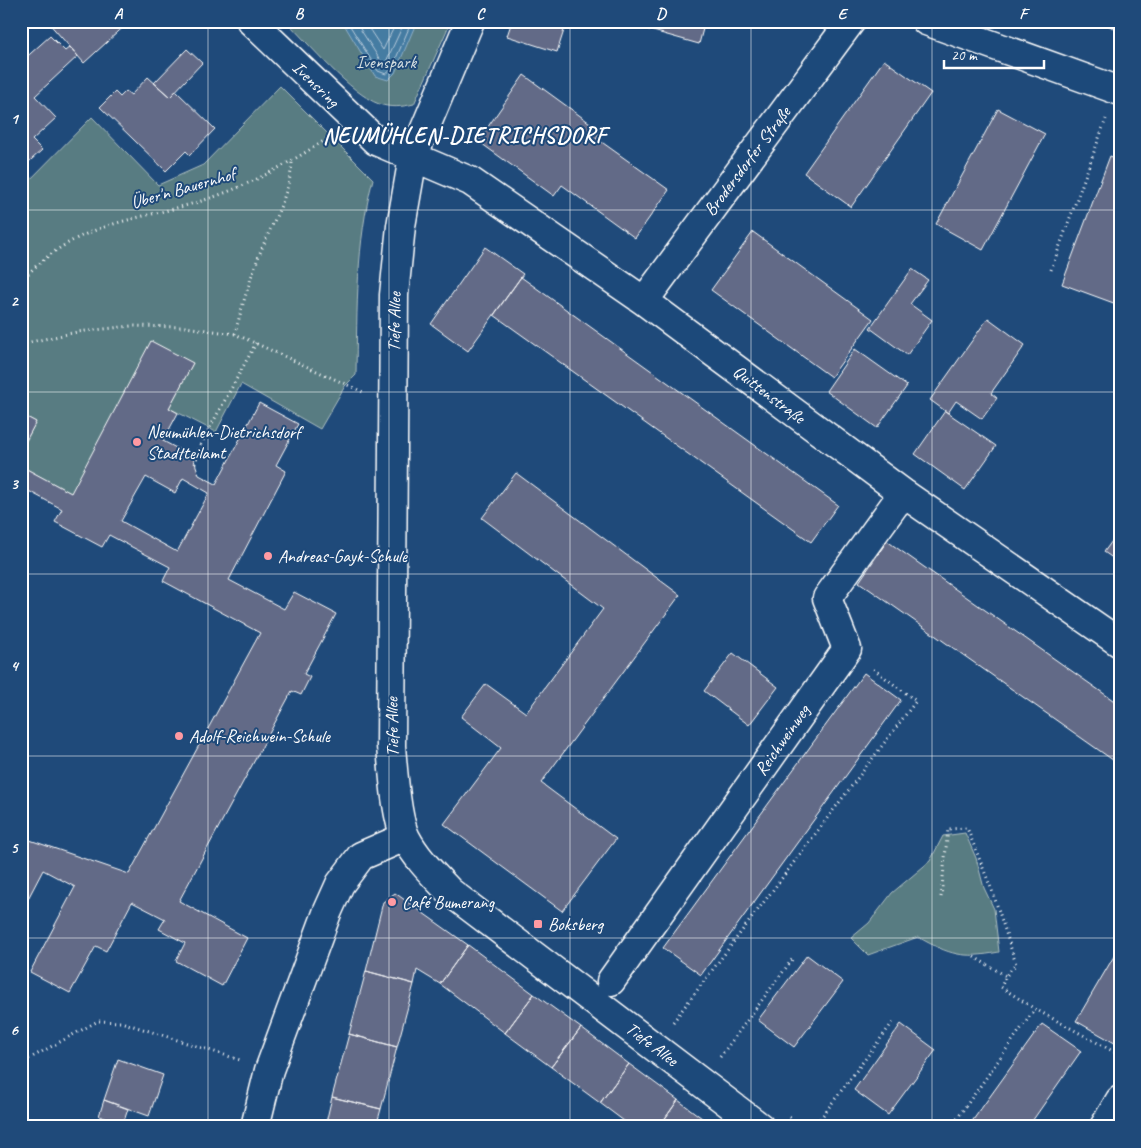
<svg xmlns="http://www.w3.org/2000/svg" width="1141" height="1148" font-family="Caveat,sans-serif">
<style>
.green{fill:#587c82;stroke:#acbec0}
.water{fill:#457ba2;stroke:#8fb0c7}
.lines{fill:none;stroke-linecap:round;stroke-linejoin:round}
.shore{stroke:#b5cada;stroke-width:1}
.building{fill:#626a87;stroke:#fff;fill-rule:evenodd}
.minor-casing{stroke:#fff;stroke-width:31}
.path{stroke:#fff;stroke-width:3;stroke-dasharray:1 4;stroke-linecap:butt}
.minor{stroke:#1f4a7a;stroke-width:28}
.grid{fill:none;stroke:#fff;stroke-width:1;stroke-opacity:0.55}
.poi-dot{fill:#ff9aa2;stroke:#1f4a7a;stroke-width:2}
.labels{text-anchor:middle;stroke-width:4;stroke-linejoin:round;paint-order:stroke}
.park-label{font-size:18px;fill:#d5dee0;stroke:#1f4a7a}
.street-label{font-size:18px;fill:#fff;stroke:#1f4a7a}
.poi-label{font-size:18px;fill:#fff;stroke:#1f4a7a;text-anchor:start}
.district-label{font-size:22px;font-weight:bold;letter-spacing:1px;fill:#fff;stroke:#1f4a7a}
.neatline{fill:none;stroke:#fff;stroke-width:2}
.grid-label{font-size:16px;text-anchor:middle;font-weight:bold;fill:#fff}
</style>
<rect width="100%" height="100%" fill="#1f4a7a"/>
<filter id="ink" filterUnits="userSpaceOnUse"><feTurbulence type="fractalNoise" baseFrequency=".02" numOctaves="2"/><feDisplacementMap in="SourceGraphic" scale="10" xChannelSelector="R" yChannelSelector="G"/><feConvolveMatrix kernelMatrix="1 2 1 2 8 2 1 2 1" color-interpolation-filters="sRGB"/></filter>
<g filter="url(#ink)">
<path class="green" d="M 286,21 L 451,21 L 414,104 C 401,107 391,108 379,104 C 351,94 308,43 286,21 Z
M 280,86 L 373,179 C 356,243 357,309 356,375 L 345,386 L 320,429 L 241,384 L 216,432 L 169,408 L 193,363 L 71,493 L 21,466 L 21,450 L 36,422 L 21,414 L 21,189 L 92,117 L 158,185 L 203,165 Z
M 965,833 L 976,858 L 984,888 L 994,909 L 999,952 C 963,959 950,955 918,937 L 868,955 L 851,938 L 869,923 L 892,893 L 930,861 L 943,836 Z"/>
<path class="water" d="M 342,21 L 417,21 L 395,73 L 388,80 L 375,76 Z"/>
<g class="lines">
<path class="shore" d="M 347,21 L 378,71 L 386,74 L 391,70 L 412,21
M 355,21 L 384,66 L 405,21
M 364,21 L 383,50 L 397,21"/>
</g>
<path class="building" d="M 47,21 L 130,21 L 84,63 Z
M 512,21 L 567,21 L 557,52 L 507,36 Z
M 649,21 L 705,21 L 699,44 L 646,29 Z
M 1100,21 L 1116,21 L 1113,28 Z
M 50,36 L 65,51 L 70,47 L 78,56 L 35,96 L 56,118 L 32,140 L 42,150 L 21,169 L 21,62 Z
M 187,49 L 202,63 L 170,97 L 154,83 Z
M 884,60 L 931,93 L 851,207 L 804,173 Z
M 524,75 L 601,131 L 596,138 L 669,190 L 635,238 L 562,185 L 554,196 L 478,141 Z
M 148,77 L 170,97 L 176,91 L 215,129 L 190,155 L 186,151 L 166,171 L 100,107 L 115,92 L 120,97 L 126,91 L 131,95 Z
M 998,109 L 1045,134 L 983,250 L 936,224 Z
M 1110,156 L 1120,160 L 1119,305 L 1062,284 Z
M 753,232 L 873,319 L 831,377 L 711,290 Z
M 485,247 L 523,274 L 468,351 L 431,324 Z
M 912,269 L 928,280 L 910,304 L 932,320 L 907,355 L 870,328 Z
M 521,277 L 838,505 L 811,542 L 494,315 Z
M 988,318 L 1025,345 L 991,393 L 997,398 L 982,419 L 956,401 L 948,413 L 930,400 Z
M 151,341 L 193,363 L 169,408 L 178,413 L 163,441 L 193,457 L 199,475 L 216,484 L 259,403 L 298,424 L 276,465 L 286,471 L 229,580 L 284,609 L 294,592 L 336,614 L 304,674 L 310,677 L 301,695 L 292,691 L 179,901 L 247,938 L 222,986 L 176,961 L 185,943 L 159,929 L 165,919 L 132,902 L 106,951 L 96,946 L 70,993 L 30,972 L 75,887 L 43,870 L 21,912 L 21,837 L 129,874 L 260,633 L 163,581 L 170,567 L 109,535 L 102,547 L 55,522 L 62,509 L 21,487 L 21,466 L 71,493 ZM 146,477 L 175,493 L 183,478 L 209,493 L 177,552 L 121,521 Z
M 855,349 L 907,386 L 877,428 L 826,391 Z
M 945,411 L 996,446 L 965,490 L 915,454 Z
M 21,414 L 36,422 L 21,450 Z
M 516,473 L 680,595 L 541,783 L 616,839 L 562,911 L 444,824 L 501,748 L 461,717 L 486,684 L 526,713 L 603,609 L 482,518 Z
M 1120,530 L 1120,563 L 1104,552 Z
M 887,541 L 1120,705 L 1120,765 L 859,582 Z
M 733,653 L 778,687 L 749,725 L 704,691 Z
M 864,673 L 901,700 L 701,975 L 663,948 Z
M 395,893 L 468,945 L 440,984 L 417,970 L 414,984 L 366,971 L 383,902 Z
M 468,945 L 534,994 L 505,1033 L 440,984 Z
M 1120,946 L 1120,1046 L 1076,1021 Z
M 807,955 L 843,982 L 794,1047 L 758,1020 Z
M 366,971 L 414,984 L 397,1047 L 349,1034 Z
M 534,994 L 581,1028 L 551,1067 L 505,1033 Z
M 901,1024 L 936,1050 L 888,1115 L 854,1090 Z
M 1042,1024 L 1081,1051 L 1028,1127 L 968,1127 Z
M 581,1028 L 629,1064 L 600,1103 L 551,1067 Z
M 349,1034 L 397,1047 L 381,1109 L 332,1097 Z
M 118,1059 L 163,1075 L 149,1116 L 104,1100 Z
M 629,1064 L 678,1100 L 659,1127 L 632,1127 L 600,1103 Z
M 332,1097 L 381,1109 L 376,1127 L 325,1127 Z
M 104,1100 L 128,1109 L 123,1124 L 99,1116 Z
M 678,1100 L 714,1127 L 659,1127 Z"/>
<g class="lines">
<defs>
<path id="minor" d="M 251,21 L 376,141 L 470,181 L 644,301 L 903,493 L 1120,643
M 470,21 L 413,157 L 401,226 L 394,295 L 391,746 C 393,769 396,819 406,838 C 417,859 434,875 450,892 L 760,1127
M 926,21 L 1120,91
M 644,301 L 851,21
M 611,981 L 847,649 L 827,598 L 903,493
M 255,1127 L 269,1070 L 327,913 L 340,884 L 361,856 L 405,837
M 1104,1127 L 1120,1100"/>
</defs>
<use href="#minor" class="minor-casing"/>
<path class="path" d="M 1051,270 L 1106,119
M 21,281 C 76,222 127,223 198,202 C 245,188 287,165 328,138
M 235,334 C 242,306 250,279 260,253 C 272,223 290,194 292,162
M 21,344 L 77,332 L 131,326 L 185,327 L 235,334 L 363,392
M 195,464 L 200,446 L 256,343
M 941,897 L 948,829 L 967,828 L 993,893 L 1016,964 L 1006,976 L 1001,987 L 1035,1009 L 1120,1055
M 974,957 L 1006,976
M 673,1022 L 916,701 L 871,667
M 720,1057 L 794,957
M 21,1065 L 25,1061 L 98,1021 L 121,1022 L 240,1060
M 790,1117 L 803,1127
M 814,1127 L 893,1022
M 951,1127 L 1035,1009"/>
<use href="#minor" class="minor"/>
</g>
</g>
<path class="grid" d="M 208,21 L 208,1127M 389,21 L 389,1127M 570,21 L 570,1127M 751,21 L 751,1127M 932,21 L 932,1127M 21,210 L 1120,210M 21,392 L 1120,392M 21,574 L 1120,574M 21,756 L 1120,756M 21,938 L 1120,938"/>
<g class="poi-dot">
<circle cx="137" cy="442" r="5"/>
<circle cx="268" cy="556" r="5"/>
<circle cx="179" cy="736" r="5"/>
<circle cx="392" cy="902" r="5"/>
<rect x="533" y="919" width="10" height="10" rx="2.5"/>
</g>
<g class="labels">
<g class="park-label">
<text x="386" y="68">Ivenspark</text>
</g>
<g class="street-label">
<text transform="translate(316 84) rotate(44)" y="6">Ivensring</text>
<text transform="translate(747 161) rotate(-53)" y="6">Brodersdorfer Straße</text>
<text transform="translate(183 188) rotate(-16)" y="6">Über'n Bauernhof</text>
<text transform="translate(394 322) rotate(-89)" y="6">Tiefe Allee</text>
<text transform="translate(769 394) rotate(37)" y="6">Quittenstraße</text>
<text transform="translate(392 727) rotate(-91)" y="6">Tiefe Allee</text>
<text transform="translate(782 740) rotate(-55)" y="6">Reichweinweg</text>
<text transform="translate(652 1044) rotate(37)" y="6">Tiefe Allee</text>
</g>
<g class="poi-label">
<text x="147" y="438">Neumühlen-Dietrichsdorf<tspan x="147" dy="21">Stadtteilamt</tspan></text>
<text x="278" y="562">Andreas-Gayk-Schule</text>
<text x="189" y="742">Adolf-Reichwein-Schule</text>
<text x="402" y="908">Café Bumerang</text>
<text x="548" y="930">Boksberg</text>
</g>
<g class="district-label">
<text x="465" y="143">NEUMÜHLEN-DIETRICHSDORF</text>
</g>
</g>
<rect width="1141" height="1148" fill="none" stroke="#1f4a7a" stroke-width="55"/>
<path d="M944 60v8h100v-8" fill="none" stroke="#ffffff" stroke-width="2.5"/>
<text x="951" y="60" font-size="15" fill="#ffffff" stroke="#1f4a7a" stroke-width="4" paint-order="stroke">20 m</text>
<rect x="28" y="28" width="1086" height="1092" class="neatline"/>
<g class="grid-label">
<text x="118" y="19">A</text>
<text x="299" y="19">B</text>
<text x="480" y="19">C</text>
<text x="661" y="19">D</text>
<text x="842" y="19">E</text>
<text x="1023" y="19">F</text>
<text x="14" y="124">1</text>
<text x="14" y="306">2</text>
<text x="14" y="489">3</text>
<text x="14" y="671">4</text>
<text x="14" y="853">5</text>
<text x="14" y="1035">6</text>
</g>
</svg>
